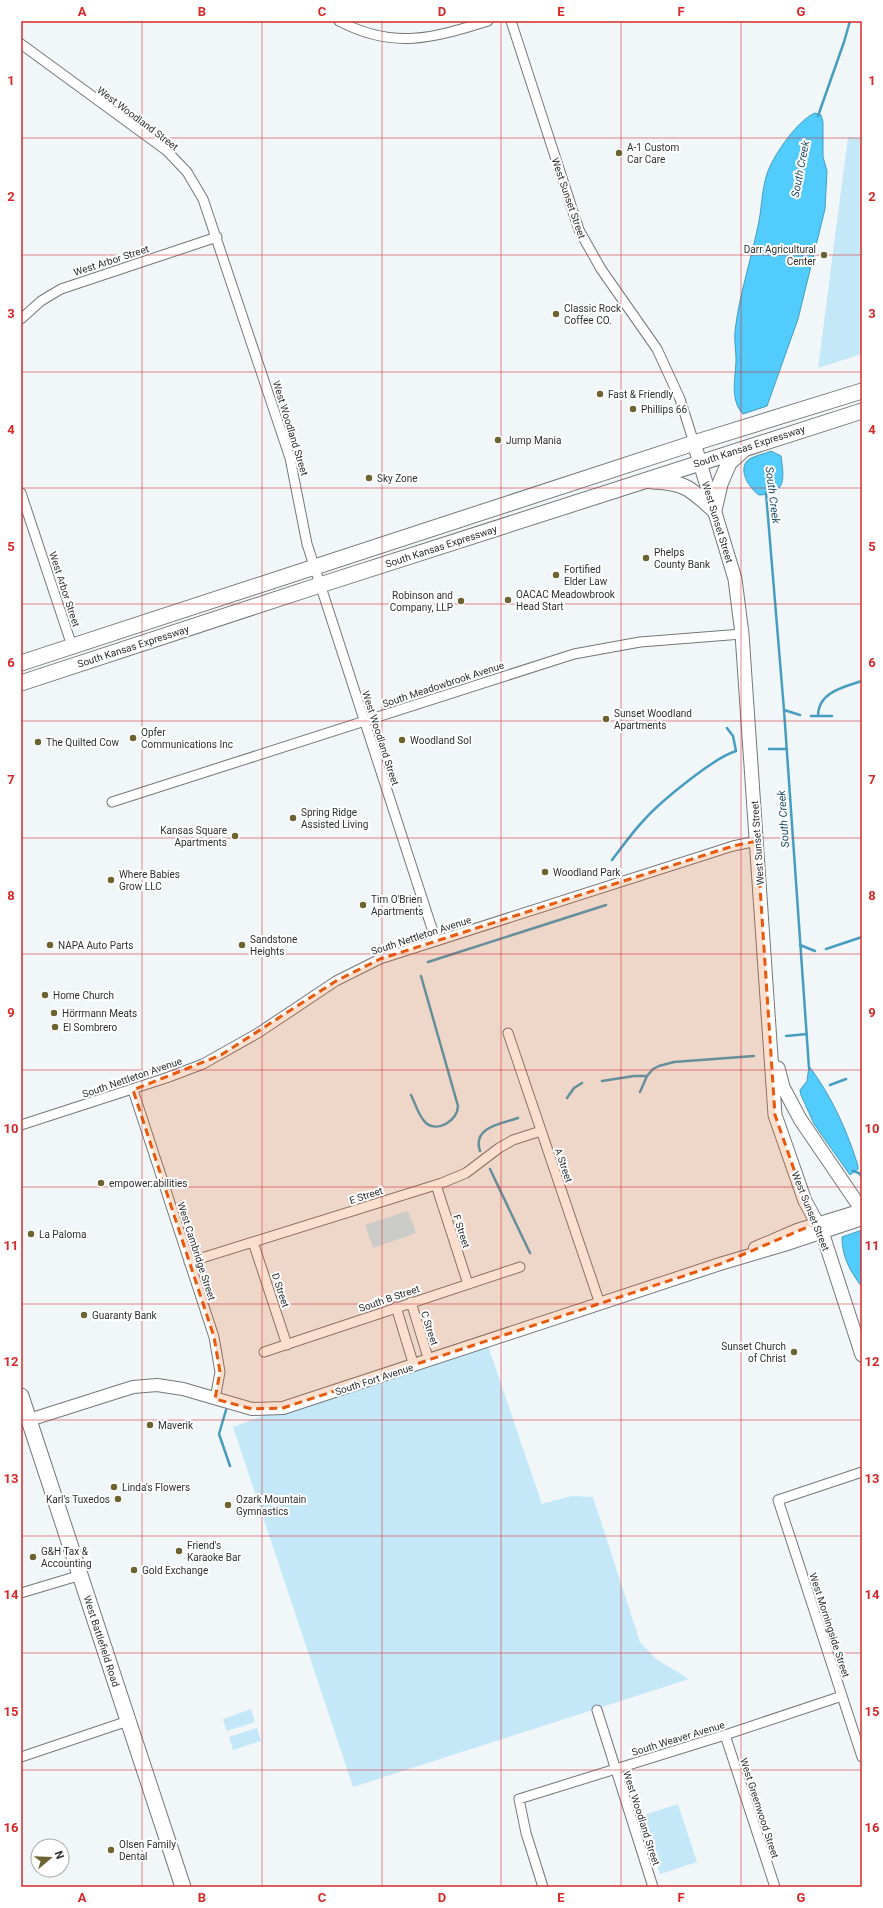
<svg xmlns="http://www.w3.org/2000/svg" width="883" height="1908" font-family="Roboto,sans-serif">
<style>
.green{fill:#c5e8f8}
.water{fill:#51ccfd;stroke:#469dc0}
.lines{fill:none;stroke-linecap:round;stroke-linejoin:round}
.stream{stroke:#469dc0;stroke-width:2.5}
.minor-casing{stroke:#75787a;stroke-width:11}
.tertiary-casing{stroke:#75787a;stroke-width:14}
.secondary-casing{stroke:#75787a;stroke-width:15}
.primary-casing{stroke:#75787a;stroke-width:17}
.minor{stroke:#fff;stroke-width:9}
.tertiary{stroke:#fff;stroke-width:12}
.secondary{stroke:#fff;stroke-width:13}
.primary{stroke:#fff;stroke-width:15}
.marked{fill:#e8590c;fill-opacity:0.2;stroke:#e8590c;stroke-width:3;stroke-dasharray:8 5;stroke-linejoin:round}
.grid{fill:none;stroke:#d62828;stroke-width:1;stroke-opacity:0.55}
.poi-dot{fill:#6c6330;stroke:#fff;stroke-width:1.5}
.labels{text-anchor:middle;stroke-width:4;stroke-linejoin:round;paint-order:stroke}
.street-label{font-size:10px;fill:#2e2f30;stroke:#fff}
.poi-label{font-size:10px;fill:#2e2f30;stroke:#fff;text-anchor:start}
.water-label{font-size:11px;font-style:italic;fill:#194c60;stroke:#fff}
.neatline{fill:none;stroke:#d62828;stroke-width:1.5}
.grid-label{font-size:13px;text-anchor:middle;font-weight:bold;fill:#d62828}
</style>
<rect width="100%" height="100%" fill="#f1f6f8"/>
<path class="green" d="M 848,137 L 862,138 L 862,354 L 818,368 Z
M 408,1211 L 416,1233 L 373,1248 L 365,1225 Z
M 488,1346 L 542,1504 L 572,1496 L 593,1497 L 640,1642 L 656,1659 L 689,1679 L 353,1787 L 233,1427 L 265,1415 L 283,1413 Z
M 251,1709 L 255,1722 L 227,1731 L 223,1719 Z
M 257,1728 L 261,1741 L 233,1750 L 229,1737 Z
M 678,1804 L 697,1862 L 660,1874 L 641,1816 Z"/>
<path class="water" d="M 815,113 L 821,115 L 823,122 L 823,157 L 827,171 L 825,209 L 798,319 L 767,406 L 743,414 C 729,399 736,377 736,359 C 736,350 734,340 735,331 C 739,295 752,257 759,221 C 762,205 762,187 768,171 C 775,153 798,120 815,113 Z
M 771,451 L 781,456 C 784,478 787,494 759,495 C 750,489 738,471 747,461 C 752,456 765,454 771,451 Z
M 809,1066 C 832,1097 847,1130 858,1166 L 858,1169 L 850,1175 L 814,1124 L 801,1095 L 800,1090 L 807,1081 Z
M 862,1230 L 862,1287 C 850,1271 842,1257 842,1237 Z"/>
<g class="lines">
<path class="stream" d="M 818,116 L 844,42 L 850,21
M 766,493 L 784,710 L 809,1068
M 784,710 L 800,715
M 811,716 L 832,716
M 818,716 C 818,692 844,687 862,681
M 769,749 L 787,749
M 612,860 C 623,846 633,831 645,819 C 661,801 715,757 736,751 L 733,736 L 727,728
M 800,945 L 815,951
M 826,949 L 862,937
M 428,962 L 606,905
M 786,1036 L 807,1034
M 602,1081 L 634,1076 L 647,1076 L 653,1069 L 659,1066 L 674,1062 L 754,1056
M 830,1085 L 846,1079
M 640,1092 L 647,1076
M 411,1095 C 415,1103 419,1117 426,1123 C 438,1133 458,1120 458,1106 L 421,976
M 567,1098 L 574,1088 L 582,1083
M 480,1151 C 472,1127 501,1124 518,1118
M 490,1169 L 530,1253
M 853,1171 L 859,1173 L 862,1177
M 226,1410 L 219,1434 L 230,1466"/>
<defs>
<path id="minor" d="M 339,21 C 394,50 433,38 488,21
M 511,21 L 579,230 L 601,269 L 657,349 L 680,399 L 694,443
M 21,44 L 166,150 L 187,172 L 203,199 L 290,458 L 307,544 L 436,941
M 21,319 L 41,301 L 61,289 L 217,237
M 21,493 L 72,646
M 112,802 L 574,654 L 640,642 L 742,634
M 508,1033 L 600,1304
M 133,1090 L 214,1337 L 220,1372 L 215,1399
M 21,1125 L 166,1078 L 203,1064 L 258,1033 L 336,981 L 380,959 L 733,846 L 757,841
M 436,1185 L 468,1284
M 253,1242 L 287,1345
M 189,1262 L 442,1183 L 466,1173 L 499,1148 L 513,1140 L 541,1131
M 411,1302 L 429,1361
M 396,1307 L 414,1366
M 264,1352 L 520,1267
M 862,1472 L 778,1500 L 862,1757
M 21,1593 L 81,1575
M 597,1710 L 653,1887
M 725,1735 L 775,1887
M 21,1757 L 128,1721
M 543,1887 L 526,1833 L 519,1799 L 725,1735 L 842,1696"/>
<path id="tertiary" d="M 755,1248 L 797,1230 L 862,1210
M 29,1420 L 133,1387 L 157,1385 L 183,1389 L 252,1409 L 283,1408 L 723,1263 L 784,1245 L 862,1219"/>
<path id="secondary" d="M 694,443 L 735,579 L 742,634 L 775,1115 L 805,1201 L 822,1232 L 862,1355
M 778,1068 L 783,1087 L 800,1119 L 862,1210"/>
<path id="primary" d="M 652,481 C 685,482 691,489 714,510 L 720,484 L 729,463 L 743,450
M 21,663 L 694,443 L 862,391
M 21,683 L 320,585 L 862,411
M 21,1396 L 183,1887"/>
</defs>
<use href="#minor" class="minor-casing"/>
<use href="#tertiary" class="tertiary-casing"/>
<use href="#secondary" class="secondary-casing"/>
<use href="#primary" class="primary-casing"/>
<use href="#minor" class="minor"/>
<use href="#tertiary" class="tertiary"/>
<use href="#secondary" class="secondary"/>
<use href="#primary" class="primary"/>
</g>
<path class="marked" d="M 757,841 L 775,1115 L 805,1201 L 817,1223 L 723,1263 L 283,1408 L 252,1409 L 215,1399 L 220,1372 L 214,1337 L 133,1090 L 221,1055 L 336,981 L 380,959 L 733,846 Z"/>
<path class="grid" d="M 142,21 L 142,1887M 262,21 L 262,1887M 382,21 L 382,1887M 501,21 L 501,1887M 621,21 L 621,1887M 741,21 L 741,1887M 21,138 L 862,138M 21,255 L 862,255M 21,372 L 862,372M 21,488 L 862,488M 21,604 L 862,604M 21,721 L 862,721M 21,838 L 862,838M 21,954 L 862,954M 21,1070 L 862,1070M 21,1187 L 862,1187M 21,1304 L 862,1304M 21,1420 L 862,1420M 21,1536 L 862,1536M 21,1653 L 862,1653M 21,1770 L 862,1770"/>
<g class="poi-dot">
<circle cx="619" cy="153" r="4"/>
<circle cx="824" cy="255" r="4"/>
<circle cx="556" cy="314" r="4"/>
<circle cx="600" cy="394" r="4"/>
<circle cx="633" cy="409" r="4"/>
<circle cx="498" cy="440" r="4"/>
<circle cx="369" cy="478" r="4"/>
<circle cx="646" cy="558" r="4"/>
<circle cx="556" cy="575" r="4"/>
<circle cx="508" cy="600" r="4"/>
<circle cx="461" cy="601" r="4"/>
<circle cx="606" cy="719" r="4"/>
<circle cx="133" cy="738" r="4"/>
<circle cx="402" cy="740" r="4"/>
<circle cx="38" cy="742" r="4"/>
<circle cx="293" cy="818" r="4"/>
<circle cx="235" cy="836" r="4"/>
<circle cx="545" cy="872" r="4"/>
<circle cx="111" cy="880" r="4"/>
<circle cx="363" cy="905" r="4"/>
<circle cx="50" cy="945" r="4"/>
<circle cx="242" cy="945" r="4"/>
<circle cx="45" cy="995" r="4"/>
<circle cx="54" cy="1013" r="4"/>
<circle cx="55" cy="1027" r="4"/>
<circle cx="101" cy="1183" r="4"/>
<circle cx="31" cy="1234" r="4"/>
<circle cx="84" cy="1315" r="4"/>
<circle cx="794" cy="1352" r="4"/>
<circle cx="150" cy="1425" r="4"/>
<circle cx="114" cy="1487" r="4"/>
<circle cx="118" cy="1499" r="4"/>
<circle cx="228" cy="1505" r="4"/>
<circle cx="179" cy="1551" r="4"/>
<circle cx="33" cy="1557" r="4"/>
<circle cx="134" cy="1570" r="4"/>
<circle cx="111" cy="1850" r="4"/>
</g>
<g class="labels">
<g class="street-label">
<text transform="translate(138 118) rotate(37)" y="4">West Woodland Street</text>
<text transform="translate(569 198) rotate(71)" y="4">West Sunset Street</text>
<text transform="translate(111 260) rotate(-18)" y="4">West Arbor Street</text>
<text transform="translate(291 428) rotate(73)" y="4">West Woodland Street</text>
<text transform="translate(749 446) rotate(-18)" y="4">South Kansas Expressway</text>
<text transform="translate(718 522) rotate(73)" y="4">West Sunset Street</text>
<text transform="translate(441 546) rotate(-18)" y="4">South Kansas Expressway</text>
<text transform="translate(65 589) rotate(72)" y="4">West Arbor Street</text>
<text transform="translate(133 646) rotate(-18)" y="4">South Kansas Expressway</text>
<text transform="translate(443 684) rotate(-18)" y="4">South Meadowbrook Avenue</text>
<text transform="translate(381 738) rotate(72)" y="4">West Woodland Street</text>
<text transform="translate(757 843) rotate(-94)" y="4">West Sunset Street</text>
<text transform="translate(421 935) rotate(-18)" y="4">South Nettleton Avenue</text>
<text transform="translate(132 1077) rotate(-19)" y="4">South Nettleton Avenue</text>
<text transform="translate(564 1165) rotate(71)" y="4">A Street</text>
<text transform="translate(366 1195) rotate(-18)" y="4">E Street</text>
<text transform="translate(811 1211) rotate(68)" y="4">West Sunset Street</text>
<text transform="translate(462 1231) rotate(72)" y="4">F Street</text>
<text transform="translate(197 1251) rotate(72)" y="4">West Cambridge Street</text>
<text transform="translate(281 1290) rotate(72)" y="4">D Street</text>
<text transform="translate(389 1298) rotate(-19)" y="4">South B Street</text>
<text transform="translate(430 1328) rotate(72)" y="4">C Street</text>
<text transform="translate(374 1379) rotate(-18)" y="4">South Fort Avenue</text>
<text transform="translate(830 1625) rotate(72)" y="4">West Morningside Street</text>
<text transform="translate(102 1641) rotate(72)" y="4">West Battlefield Road</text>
<text transform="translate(678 1738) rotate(-17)" y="4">South Weaver Avenue</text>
<text transform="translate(760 1808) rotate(72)" y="4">West Greenwood Street</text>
<text transform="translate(642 1818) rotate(72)" y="4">West Woodland Street</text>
</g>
<g class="poi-label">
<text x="627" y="151">A-1 Custom<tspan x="627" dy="12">Car Care</tspan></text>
<text x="816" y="253" text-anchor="end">Darr Agricultural<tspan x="816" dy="12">Center</tspan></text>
<text x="564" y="312">Classic Rock<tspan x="564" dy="12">Coffee CO.</tspan></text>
<text x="608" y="398">Fast &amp; Friendly</text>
<text x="641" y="413">Phillips 66</text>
<text x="506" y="444">Jump Mania</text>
<text x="377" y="482">Sky Zone</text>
<text x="654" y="556">Phelps<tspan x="654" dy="12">County Bank</tspan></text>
<text x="564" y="573">Fortified<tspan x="564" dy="12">Elder Law</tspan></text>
<text x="516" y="598">OACAC Meadowbrook<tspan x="516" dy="12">Head Start</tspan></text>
<text x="453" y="599" text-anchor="end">Robinson and<tspan x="453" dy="12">Company, LLP</tspan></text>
<text x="614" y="717">Sunset Woodland<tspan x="614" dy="12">Apartments</tspan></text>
<text x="141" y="736">Opfer<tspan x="141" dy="12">Communications Inc</tspan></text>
<text x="410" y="744">Woodland Sol</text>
<text x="46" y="746">The Quilted Cow</text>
<text x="301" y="816">Spring Ridge<tspan x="301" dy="12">Assisted Living</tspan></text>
<text x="227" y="834" text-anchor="end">Kansas Square<tspan x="227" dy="12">Apartments</tspan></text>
<text x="553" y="876">Woodland Park</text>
<text x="119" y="878">Where Babies<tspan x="119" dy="12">Grow LLC</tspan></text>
<text x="371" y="903">Tim O'Brien<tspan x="371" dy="12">Apartments</tspan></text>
<text x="250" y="943">Sandstone<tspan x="250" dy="12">Heights</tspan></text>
<text x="58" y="949">NAPA Auto Parts</text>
<text x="53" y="999">Home Church</text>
<text x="62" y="1017">Hörrmann Meats</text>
<text x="63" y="1031">El Sombrero</text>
<text x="109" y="1187">empower:abilities</text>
<text x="39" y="1238">La Paloma</text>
<text x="92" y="1319">Guaranty Bank</text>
<text x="786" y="1350" text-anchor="end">Sunset Church<tspan x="786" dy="12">of Christ</tspan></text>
<text x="158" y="1429">Maverik</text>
<text x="122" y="1491">Linda's Flowers</text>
<text x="110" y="1503" text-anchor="end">Karl's Tuxedos</text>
<text x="236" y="1503">Ozark Mountain<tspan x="236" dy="12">Gymnastics</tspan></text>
<text x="187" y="1549">Friend's<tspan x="187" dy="12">Karaoke Bar</tspan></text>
<text x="41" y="1555">G&amp;H Tax &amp;<tspan x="41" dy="12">Accounting</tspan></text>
<text x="142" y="1574">Gold Exchange</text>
<text x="119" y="1848">Olsen Family<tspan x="119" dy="12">Dental</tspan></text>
</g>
<g class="water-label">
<text transform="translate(800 169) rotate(-79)" y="4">South Creek</text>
<text transform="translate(773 495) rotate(83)" y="4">South Creek</text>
<text transform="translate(783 819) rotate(-94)" y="4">South Creek</text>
</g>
</g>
<rect width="883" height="1908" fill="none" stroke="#ffffff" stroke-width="44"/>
<g transform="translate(50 1858) rotate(71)"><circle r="19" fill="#ffffff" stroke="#abacac"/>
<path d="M0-3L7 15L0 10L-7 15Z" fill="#6c6330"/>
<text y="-6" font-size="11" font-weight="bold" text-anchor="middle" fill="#2e2f30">N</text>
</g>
<rect x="22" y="22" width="839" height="1864" class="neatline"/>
<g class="grid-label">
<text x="82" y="16">A</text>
<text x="202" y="16">B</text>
<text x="322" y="16">C</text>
<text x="442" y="16">D</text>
<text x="561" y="16">E</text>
<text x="681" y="16">F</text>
<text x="801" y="16">G</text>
<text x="11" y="85">1</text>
<text x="872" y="85">1</text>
<text x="11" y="201">2</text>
<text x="872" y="201">2</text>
<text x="11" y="318">3</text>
<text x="872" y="318">3</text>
<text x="11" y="434">4</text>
<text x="872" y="434">4</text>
<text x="11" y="551">5</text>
<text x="872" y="551">5</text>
<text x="11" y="667">6</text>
<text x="872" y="667">6</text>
<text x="11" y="784">7</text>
<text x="872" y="784">7</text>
<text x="11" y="900">8</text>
<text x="872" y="900">8</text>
<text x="11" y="1017">9</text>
<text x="872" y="1017">9</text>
<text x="11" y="1133">10</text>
<text x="872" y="1133">10</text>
<text x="11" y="1250">11</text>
<text x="872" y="1250">11</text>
<text x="11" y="1366">12</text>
<text x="872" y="1366">12</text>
<text x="11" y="1483">13</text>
<text x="872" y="1483">13</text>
<text x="11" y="1599">14</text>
<text x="872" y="1599">14</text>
<text x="11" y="1716">15</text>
<text x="872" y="1716">15</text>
<text x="11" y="1832">16</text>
<text x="872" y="1832">16</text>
<text x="82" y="1902">A</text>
<text x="202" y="1902">B</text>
<text x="322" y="1902">C</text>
<text x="442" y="1902">D</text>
<text x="561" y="1902">E</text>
<text x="681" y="1902">F</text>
<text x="801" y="1902">G</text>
</g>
</svg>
